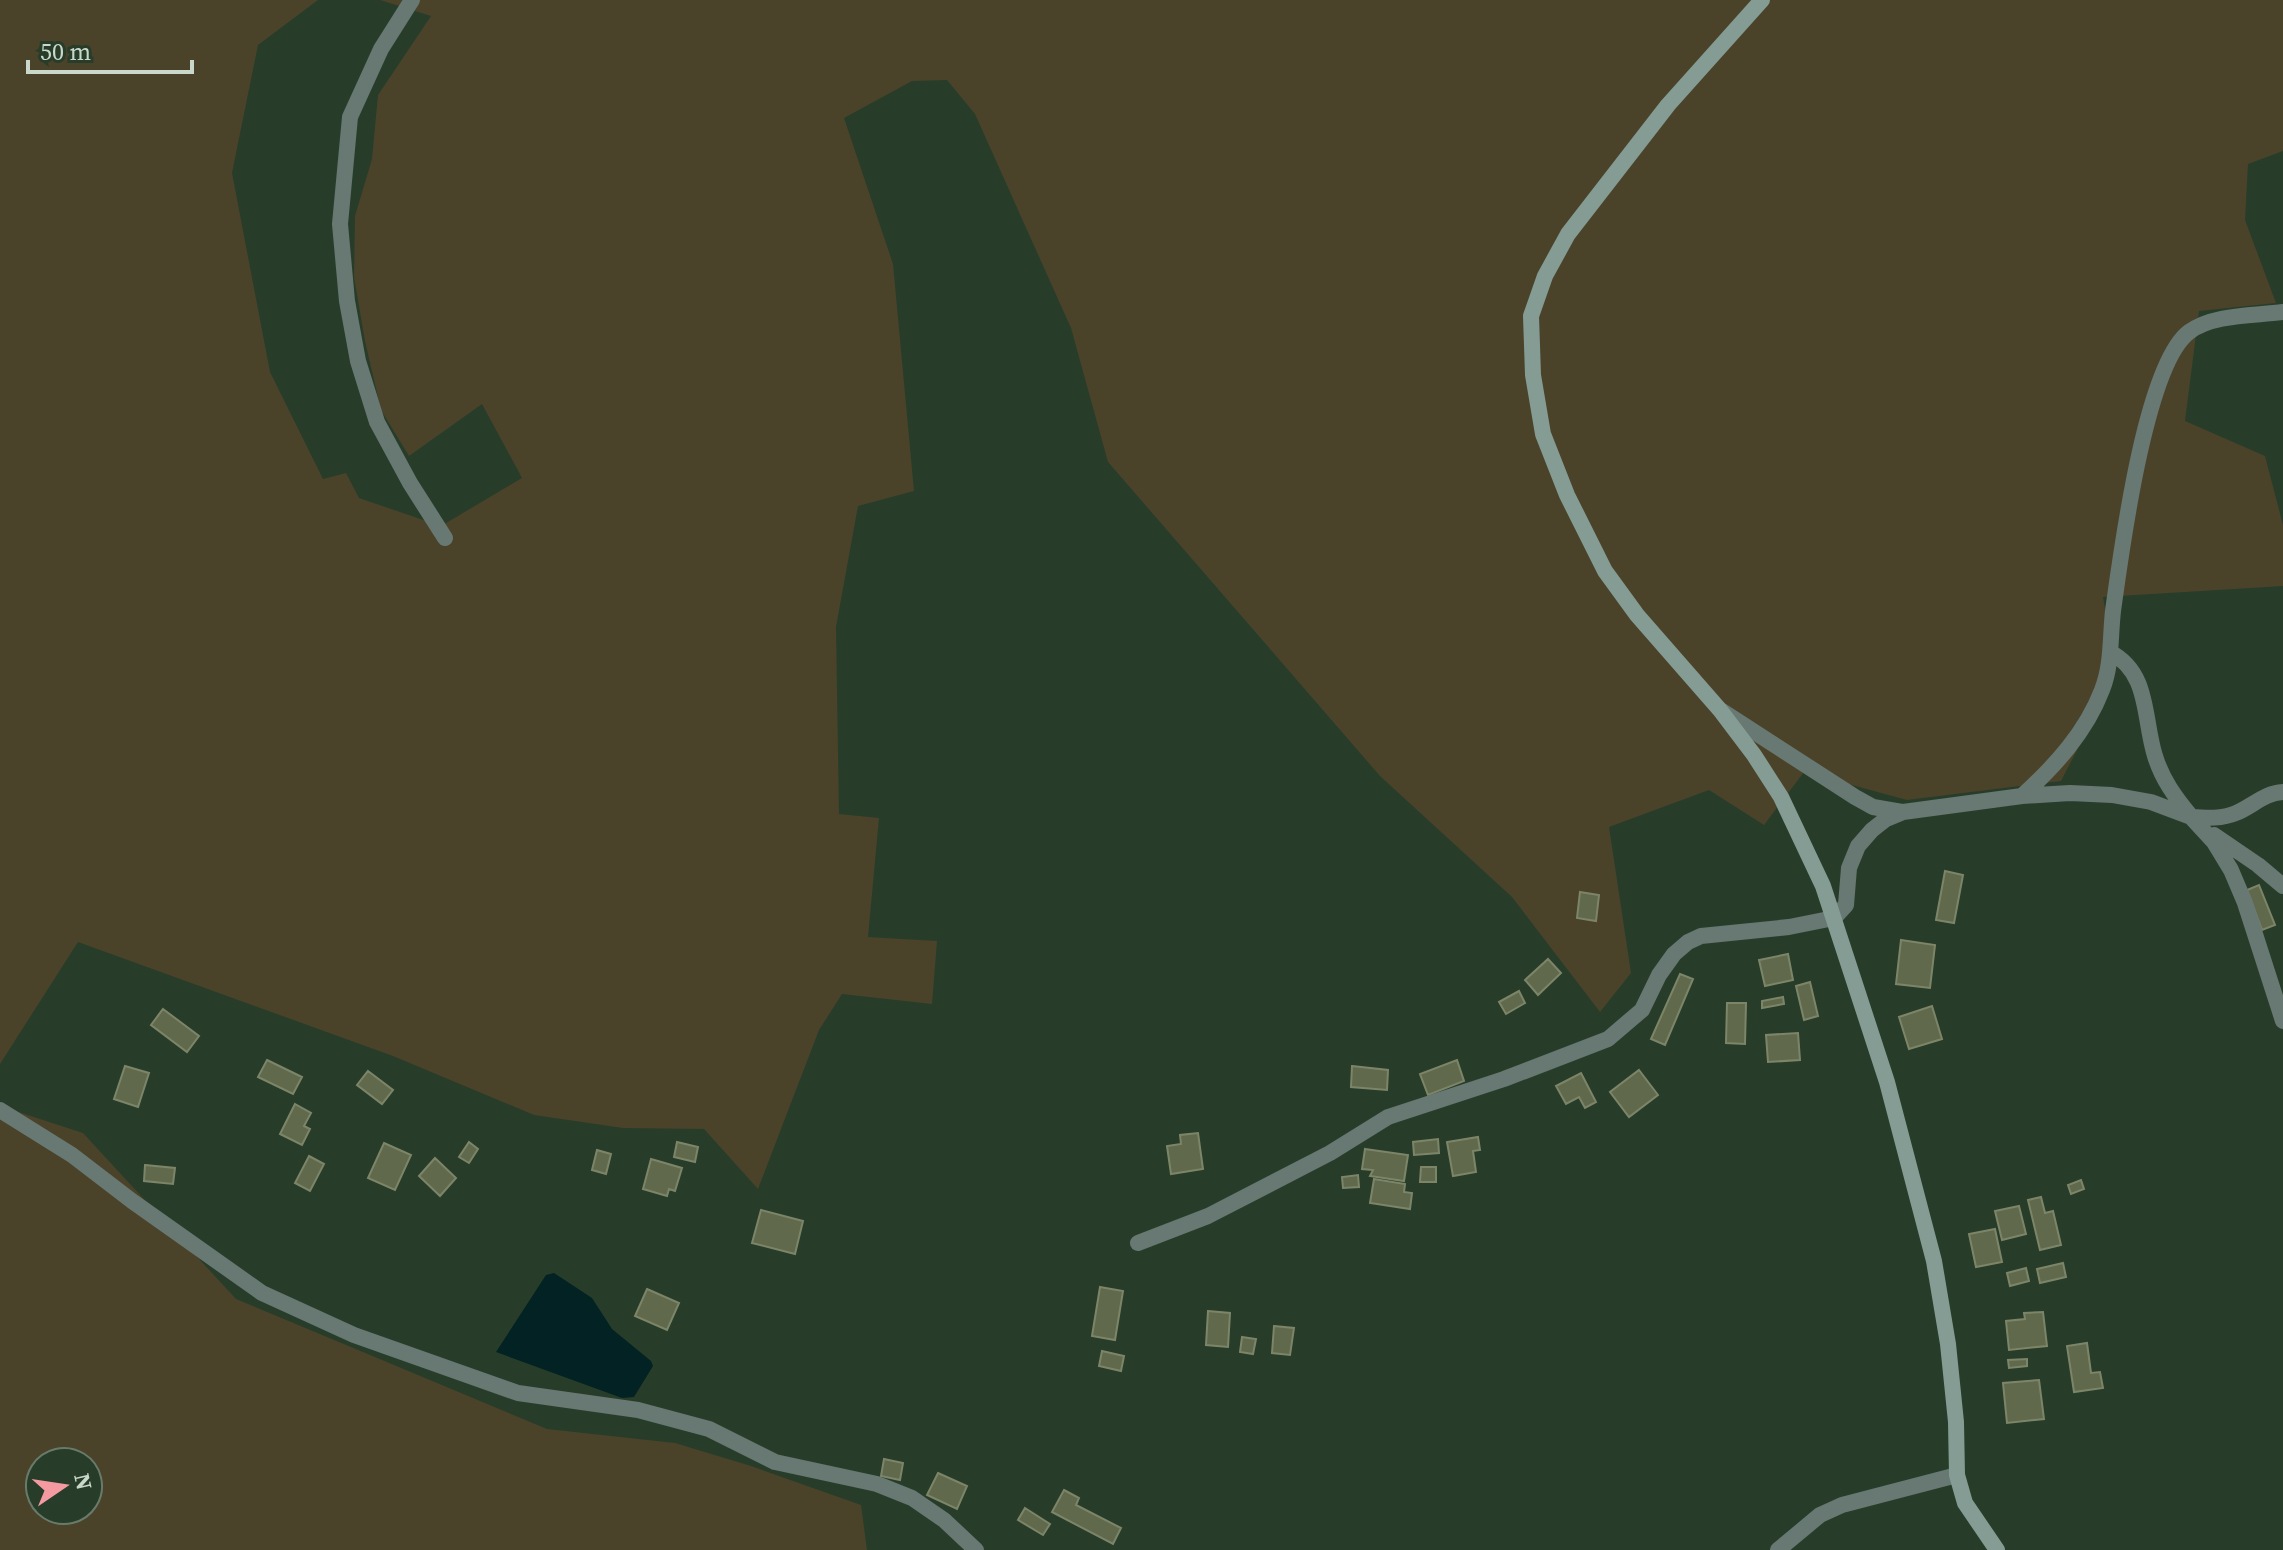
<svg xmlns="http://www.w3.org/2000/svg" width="2283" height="1550" font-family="'Source Serif 4',serif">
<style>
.green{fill:#4a432a;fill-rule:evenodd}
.water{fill:#032223}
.building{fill:#61694d;stroke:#7d8568;stroke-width:2}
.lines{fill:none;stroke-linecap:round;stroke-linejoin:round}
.street{stroke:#687873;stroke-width:16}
.secondary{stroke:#849c94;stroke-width:16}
</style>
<rect width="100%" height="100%" fill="#273d29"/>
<path class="green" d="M 0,0 L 318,0 L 258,45 L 232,173 L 270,372 L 323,479 L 346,473 L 359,498 L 441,526 L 522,478 L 482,404 L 409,456 L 381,410 L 365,341 L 354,277 L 355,216 L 372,159 L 378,95 L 431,16 L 380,0 L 2283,0 L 2283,151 L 2248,164 L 2245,220 L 2276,303 L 2199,311 L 2185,421 L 2265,456 L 2283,525 L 2283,586 L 2103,597 L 2114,661 L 2088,729 L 2061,781 L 1907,800 L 1804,772 L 1764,825 L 1709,790 L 1609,827 L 1631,973 L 1600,1012 L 1512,897 L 1380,776 L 1108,462 L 1071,328 L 975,114 L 947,80 L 912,81 L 844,118 L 893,264 L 914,491 L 858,506 L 836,627 L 839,814 L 879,818 L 868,937 L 937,941 L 932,1004 L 842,994 L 819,1030 L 758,1189 L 704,1129 L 623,1128 L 534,1115 L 393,1056 L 78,942 L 0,1064 Z
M 0,1106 L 83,1133 L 236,1299 L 547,1429 L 675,1443 L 751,1466 L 861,1505 L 867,1550 L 0,1550 ZM 40,1462 L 88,1462 L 88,1510 L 40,1510 Z"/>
<path class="water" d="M 554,1273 L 592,1298 L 612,1329 L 651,1361 L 653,1366 L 634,1397 L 622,1398 L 496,1352 L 546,1275 Z"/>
<path class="building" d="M 1945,871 L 1963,875 L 1954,923 L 1936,920 Z
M 2259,885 L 2275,925 L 2262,930 L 2247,890 Z
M 1580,892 L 1599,895 L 1596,921 L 1577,918 Z
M 1901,940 L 1935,945 L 1930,988 L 1896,984 Z
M 1788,954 L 1793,980 L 1765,986 L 1759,960 Z
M 1548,959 L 1561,973 L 1538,995 L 1525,980 Z
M 1680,974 L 1693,979 L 1665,1045 L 1651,1039 Z
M 1810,982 L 1818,1016 L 1804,1020 L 1796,986 Z
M 1519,991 L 1525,1003 L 1506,1014 L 1499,1002 Z
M 1783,997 L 1784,1004 L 1762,1008 L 1762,1001 Z
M 1727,1003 L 1746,1003 L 1745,1044 L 1726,1043 Z
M 1932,1006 L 1942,1039 L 1909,1049 L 1899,1017 Z
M 163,1009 L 199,1036 L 187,1052 L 151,1025 Z
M 1798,1033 L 1800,1060 L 1768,1062 L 1766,1035 Z
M 267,1060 L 302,1077 L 293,1094 L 258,1077 Z
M 1457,1060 L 1464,1081 L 1428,1095 L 1420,1074 Z
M 125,1066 L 149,1073 L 138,1107 L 114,1099 Z
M 1352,1066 L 1388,1070 L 1387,1090 L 1351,1087 Z
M 1639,1070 L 1658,1095 L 1629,1117 L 1610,1092 Z
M 368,1071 L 393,1090 L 382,1104 L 357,1085 Z
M 1581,1073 L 1596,1102 L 1585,1108 L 1579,1097 L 1566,1104 L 1556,1086 Z
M 295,1104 L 311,1113 L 304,1126 L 310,1129 L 302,1145 L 280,1134 Z
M 1198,1133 L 1203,1169 L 1171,1174 L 1167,1146 L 1181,1144 L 1180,1135 Z
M 1478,1137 L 1480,1150 L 1473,1151 L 1476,1172 L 1453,1176 L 1447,1142 Z
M 1438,1139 L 1439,1153 L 1414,1155 L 1413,1142 Z
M 469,1142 L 478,1149 L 469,1163 L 459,1157 Z
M 677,1142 L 698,1147 L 695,1162 L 674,1157 Z
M 384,1143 L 411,1155 L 395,1190 L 368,1178 Z
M 1365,1149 L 1408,1155 L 1404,1181 L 1370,1176 L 1373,1170 L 1362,1169 Z
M 597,1150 L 611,1154 L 606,1174 L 592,1170 Z
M 309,1156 L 324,1164 L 310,1191 L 295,1183 Z
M 435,1158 L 456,1178 L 440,1196 L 419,1176 Z
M 651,1159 L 682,1168 L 675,1191 L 669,1189 L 667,1196 L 643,1189 Z
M 145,1165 L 175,1168 L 173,1184 L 144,1181 Z
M 1421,1167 L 1436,1167 L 1436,1182 L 1420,1182 Z
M 1358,1175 L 1359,1187 L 1343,1188 L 1342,1177 Z
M 1374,1179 L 1405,1184 L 1404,1192 L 1412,1193 L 1410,1209 L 1370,1203 Z
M 2081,1180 L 2084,1189 L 2071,1194 L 2068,1185 Z
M 2041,1197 L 2045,1213 L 2053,1211 L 2061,1245 L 2040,1250 L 2028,1200 Z
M 2019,1206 L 2026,1234 L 2002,1240 L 1995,1211 Z
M 761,1210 L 803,1221 L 795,1254 L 752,1243 Z
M 1995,1229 L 2002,1262 L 1976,1267 L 1969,1234 Z
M 2063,1263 L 2066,1277 L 2040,1283 L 2037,1269 Z
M 2026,1268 L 2029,1281 L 2010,1286 L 2007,1273 Z
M 1100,1287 L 1123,1291 L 1115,1340 L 1092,1336 Z
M 647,1289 L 679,1303 L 667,1330 L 635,1316 Z
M 1208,1311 L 1230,1313 L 1228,1347 L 1206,1345 Z
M 2043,1312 L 2047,1346 L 2009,1350 L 2006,1321 L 2025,1319 L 2024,1313 Z
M 1274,1326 L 1294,1328 L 1290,1355 L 1272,1353 Z
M 1242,1337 L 1256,1339 L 1253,1354 L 1240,1352 Z
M 2087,1343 L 2091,1373 L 2100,1372 L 2103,1388 L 2074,1392 L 2067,1346 Z
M 1102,1351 L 1124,1356 L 1121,1371 L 1099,1366 Z
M 2027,1359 L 2027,1366 L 2009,1368 L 2008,1360 Z
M 2039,1380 L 2044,1419 L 2007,1423 L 2003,1383 Z
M 884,1459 L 903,1463 L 900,1480 L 881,1476 Z
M 938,1473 L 967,1486 L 957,1509 L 927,1495 Z
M 1064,1490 L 1079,1498 L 1076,1505 L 1121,1528 L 1113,1544 L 1052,1512 Z
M 1025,1508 L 1050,1524 L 1043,1535 L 1018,1520 Z"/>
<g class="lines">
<path class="street" d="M 412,0 L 381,49 L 350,117 L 340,224 L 347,301 L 358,361 L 377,422 L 410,483 L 445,538
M 2110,652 C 2150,673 2143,718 2155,756 C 2162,779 2175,797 2190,815
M 1722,711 L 1855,797 L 1873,807 L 1902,812
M 2022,796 C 2055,766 2086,732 2102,690 C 2112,665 2110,638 2113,611 C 2121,554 2145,365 2189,332 C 2213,314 2254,316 2283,312
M 2191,817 C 2207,818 2222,819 2236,813 C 2253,806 2264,793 2283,792
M 2214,835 L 2258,865 L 2283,886
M 0,1110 L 72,1155 L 132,1201 L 262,1293 L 354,1335 L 518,1393 L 638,1410 L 709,1429 L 775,1462 L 877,1484 L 912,1498 L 944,1520 L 976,1550
M 1138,1243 L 1208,1216 L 1330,1153 L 1388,1117 L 1504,1079 L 1608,1039 L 1642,1010 L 1659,975 L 1674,954 L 1688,942 L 1701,936 L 1789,927 L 1834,918 L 1846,905 L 1849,868 L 1858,846 L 1872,830 L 1886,819 L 1903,812 L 2022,796 L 2070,793 L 2112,795 L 2151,802 L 2191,817 L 2214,842 L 2231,870 L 2245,903 L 2283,1021
M 1778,1550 L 1820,1515 L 1842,1505 L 1957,1475"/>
<path class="secondary" d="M 1762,0 L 1668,105 L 1568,234 L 1545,276 L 1531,316 L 1533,375 L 1543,434 L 1567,495 L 1605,571 L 1637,615 L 1720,710 L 1754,755 L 1781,797 L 1823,886 L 1887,1082 L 1934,1261 L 1948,1344 L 1956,1422 L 1957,1475 L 1965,1503 L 1997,1550"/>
</g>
<g transform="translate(64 1486) rotate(77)"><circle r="38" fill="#273d29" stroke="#687b6a" stroke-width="2"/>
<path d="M0-6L14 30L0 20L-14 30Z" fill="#f49aa0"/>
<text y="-12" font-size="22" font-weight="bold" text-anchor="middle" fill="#cad7cb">N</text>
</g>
<path d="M28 60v12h164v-12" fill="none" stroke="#cad7cb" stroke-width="4"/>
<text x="40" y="60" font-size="24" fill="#cad7cb" stroke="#273d29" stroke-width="6" paint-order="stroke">50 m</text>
</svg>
